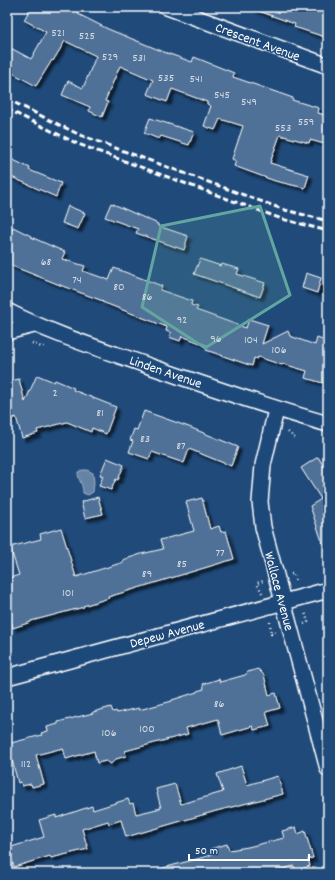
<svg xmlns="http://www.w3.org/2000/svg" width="335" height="880" font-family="Dekko,sans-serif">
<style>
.water{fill:#6583a4;stroke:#a3b5c8}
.building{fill:#507197;stroke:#fff;filter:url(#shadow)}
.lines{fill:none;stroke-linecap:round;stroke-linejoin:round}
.minor-casing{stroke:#fff;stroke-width:18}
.path{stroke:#fff;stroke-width:2.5;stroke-dasharray:1 3;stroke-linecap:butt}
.minor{stroke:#1f4a7a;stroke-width:15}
.rail{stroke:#fff;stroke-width:3;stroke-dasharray:6 3;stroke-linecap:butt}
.marked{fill:#63a6a1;fill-opacity:0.2;stroke:#63a6a1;stroke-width:3;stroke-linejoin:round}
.labels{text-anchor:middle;stroke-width:3;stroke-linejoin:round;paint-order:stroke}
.number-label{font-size:12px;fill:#d3dce5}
.street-label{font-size:14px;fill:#fff;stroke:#1f4a7a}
</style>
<defs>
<filter id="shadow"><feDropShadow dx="3.5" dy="3.5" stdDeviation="1" flood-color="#0009"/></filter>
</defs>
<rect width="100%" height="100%" fill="#1f4a7a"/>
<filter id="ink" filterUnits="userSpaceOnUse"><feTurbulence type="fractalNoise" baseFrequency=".025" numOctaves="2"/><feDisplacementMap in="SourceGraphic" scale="8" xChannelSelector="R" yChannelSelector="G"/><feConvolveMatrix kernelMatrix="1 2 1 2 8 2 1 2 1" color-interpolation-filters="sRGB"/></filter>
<g filter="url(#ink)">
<path class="water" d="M 83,470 L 87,470 L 93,473 L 94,483 L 93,492 L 88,495 L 83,493 C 83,483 78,481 78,472 Z"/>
<path class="building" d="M 31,7 L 70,7 L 79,12 L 78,14 L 108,29 L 164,52 L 192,62 L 194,57 L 234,73 L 233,77 L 236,78 L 293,98 L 292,100 L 319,108 L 318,113 L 328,116 L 328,145 L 310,140 L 309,143 L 280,135 L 270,163 L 289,169 L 309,175 L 305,188 L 275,181 L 234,166 L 236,161 L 232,159 L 243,126 L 220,119 L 215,130 L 204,126 L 211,106 L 207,104 L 207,102 L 172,89 L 167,102 L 147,94 L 153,80 L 120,66 L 105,101 L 108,102 L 102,117 L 89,111 L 90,107 L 62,95 L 68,81 L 83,88 L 96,56 L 65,41 L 53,61 L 52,60 L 36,86 L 7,70 L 7,46 L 31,59 L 46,32 L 24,20 Z
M 253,7 L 328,7 L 328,38 L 294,27 L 295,24 L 253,9 Z
M 150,118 L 194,132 L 189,145 L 161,136 L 159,139 L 144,133 Z
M 7,157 L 30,168 L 29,170 L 61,183 L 56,197 L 7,175 Z
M 111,203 L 158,224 L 158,226 L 188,236 L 184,250 L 136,233 L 138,229 L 105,217 Z
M 68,206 L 85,213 L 78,229 L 62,223 Z
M 13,227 L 31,236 L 31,237 L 65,252 L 62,259 L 85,266 L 83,271 L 109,280 L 114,268 L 162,286 L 160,290 L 192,301 L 191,305 L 198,307 L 196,310 L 246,328 L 249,319 L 268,325 L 262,344 L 288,331 L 290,336 L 315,345 L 317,338 L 328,342 L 328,366 L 323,383 L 305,378 L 307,371 L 283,364 L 282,365 L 258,357 L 257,359 L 254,358 L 252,366 L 206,350 L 208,346 L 182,336 L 180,341 L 169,337 L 171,333 L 166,331 L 167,327 L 102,302 L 103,301 L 65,287 L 7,264 L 7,239 Z
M 200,259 L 221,266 L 222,264 L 239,269 L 237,274 L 265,283 L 260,297 L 194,274 Z
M 306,273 L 321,278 L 317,293 L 302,288 Z
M 37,375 L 54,382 L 55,380 L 74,388 L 73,390 L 116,407 L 106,434 L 92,428 L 91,432 L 67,422 L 37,430 L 38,433 L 22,438 L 16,417 L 11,419 L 7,406 L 7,382 L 19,379 L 25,402 Z
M 144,411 L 189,427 L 238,447 L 231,466 L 189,449 L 184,463 L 152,452 L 149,459 L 129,452 L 133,441 L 130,440 L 134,429 L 137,430 Z
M 318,457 L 328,473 L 328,549 L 325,550 L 310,506 L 321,499 L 301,468 Z
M 107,458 L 124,465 L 118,480 L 116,479 L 111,490 L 99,486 L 103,476 L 100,475 Z
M 98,497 L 103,514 L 85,518 L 81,502 Z
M 202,498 L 210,529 L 219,526 L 221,532 L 226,531 L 234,559 L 108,597 L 109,598 L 83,606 L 84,607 L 31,621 L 31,622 L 13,628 L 11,621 L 7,623 L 7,579 L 19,575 L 10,547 L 41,539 L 40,534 L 61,528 L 76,577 L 124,562 L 123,560 L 141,554 L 163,549 L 160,540 L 194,531 L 186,502 Z
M 258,669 L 264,675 L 269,695 L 276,693 L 280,708 L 266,712 L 270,726 L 254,730 L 253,726 L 222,735 L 218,719 L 186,728 L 188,734 L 125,751 L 126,756 L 116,759 L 111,764 L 106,761 L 97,763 L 94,751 L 66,759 L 63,748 L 36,755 L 44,784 L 32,787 L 31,784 L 22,786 L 21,782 L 18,783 L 12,760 L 7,761 L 7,744 L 42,735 L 41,733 L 48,731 L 47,727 L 58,724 L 58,722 L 93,713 L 93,712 L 111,707 L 113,712 L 116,711 L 117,713 L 139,708 L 139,710 L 172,701 L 172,700 L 197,692 L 197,691 L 204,689 L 203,684 L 219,679 L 220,682 L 245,675 L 248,672 Z
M 241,766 L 247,785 L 278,776 L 283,794 L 216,811 L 126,837 L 121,820 L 109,824 L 108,821 L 82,829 L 88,849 L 51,858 L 50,856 L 14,867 L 8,848 L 44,837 L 39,820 L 56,815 L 56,818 L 92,806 L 93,810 L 128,799 L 130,804 L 133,803 L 136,814 L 161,808 L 156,789 L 175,784 L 181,804 L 223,792 L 217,774 Z
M 296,827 L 298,834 L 305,831 L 313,858 L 308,859 L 310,866 L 295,871 L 294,866 L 266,873 L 160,873 L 159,869 L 208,856 L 212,854 L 210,849 L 227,844 L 229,850 L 248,847 L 284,838 L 282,831 Z"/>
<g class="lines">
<defs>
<path id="minor" d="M 167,7 L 328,66
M 7,311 C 52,334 101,349 149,366 C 208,386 267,407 328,424
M 7,332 L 34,325
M 276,410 L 263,465 L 260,502 L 263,527 L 328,769
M 7,677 L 328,590"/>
</defs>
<use href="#minor" class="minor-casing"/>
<path class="path" d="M 32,343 L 41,347 L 46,345
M 288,432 L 295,438
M 291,574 L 294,574 L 295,582
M 262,593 L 257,583 L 263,581
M 270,622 L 271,634 L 276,632
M 304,624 L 308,622 L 305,612"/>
<use href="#minor" class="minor"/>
<path class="rail" d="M 7,99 L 80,135 L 285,210 L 328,221
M 7,109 L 78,144 L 282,219 L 328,231"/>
</g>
</g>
<path class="marked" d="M 260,206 L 290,295 L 205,348 L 142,307 L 161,226 Z"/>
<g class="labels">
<g class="number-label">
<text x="58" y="36">521</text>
<text x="87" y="39">525</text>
<text x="110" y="60">529</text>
<text x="139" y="61">531</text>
<text x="166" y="81">535</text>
<text x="196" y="82">541</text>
<text x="222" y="98">545</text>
<text x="249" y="105">549</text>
<text x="306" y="125">559</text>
<text x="283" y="131">553</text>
<text x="46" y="265">68</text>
<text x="77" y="283">74</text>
<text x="119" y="290">80</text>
<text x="147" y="300">86</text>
<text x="182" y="323">92</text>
<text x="216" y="342">96</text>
<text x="251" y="343">104</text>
<text x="279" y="353">106</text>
<text x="55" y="396">2</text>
<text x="100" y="416">81</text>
<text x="145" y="442">83</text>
<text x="181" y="449">87</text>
<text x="220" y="556">77</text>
<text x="182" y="567">85</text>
<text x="147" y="577">89</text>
<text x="68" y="596">101</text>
<text x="219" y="707">86</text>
<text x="147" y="732">100</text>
<text x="109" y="736">106</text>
<text x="26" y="767">112</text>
</g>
<g class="street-label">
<text transform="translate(258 41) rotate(20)" y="5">Crescent Avenue</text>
<text transform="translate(166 371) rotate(19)" y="5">Linden Avenue</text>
<text transform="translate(280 591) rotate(75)" y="5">Wallace Avenue</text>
<text transform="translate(167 633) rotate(-15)" y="5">Depew Avenue</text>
</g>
</g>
<rect width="335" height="880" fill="none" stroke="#1f4a7a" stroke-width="24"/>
<rect x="12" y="12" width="311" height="856" fill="none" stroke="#fff" stroke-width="1.5" filter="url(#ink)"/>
<path d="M189 854v6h120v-6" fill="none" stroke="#ffffff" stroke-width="2"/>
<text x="195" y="854" font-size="12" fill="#ffffff" stroke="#1f4a7a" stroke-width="3" paint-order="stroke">50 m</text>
</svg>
